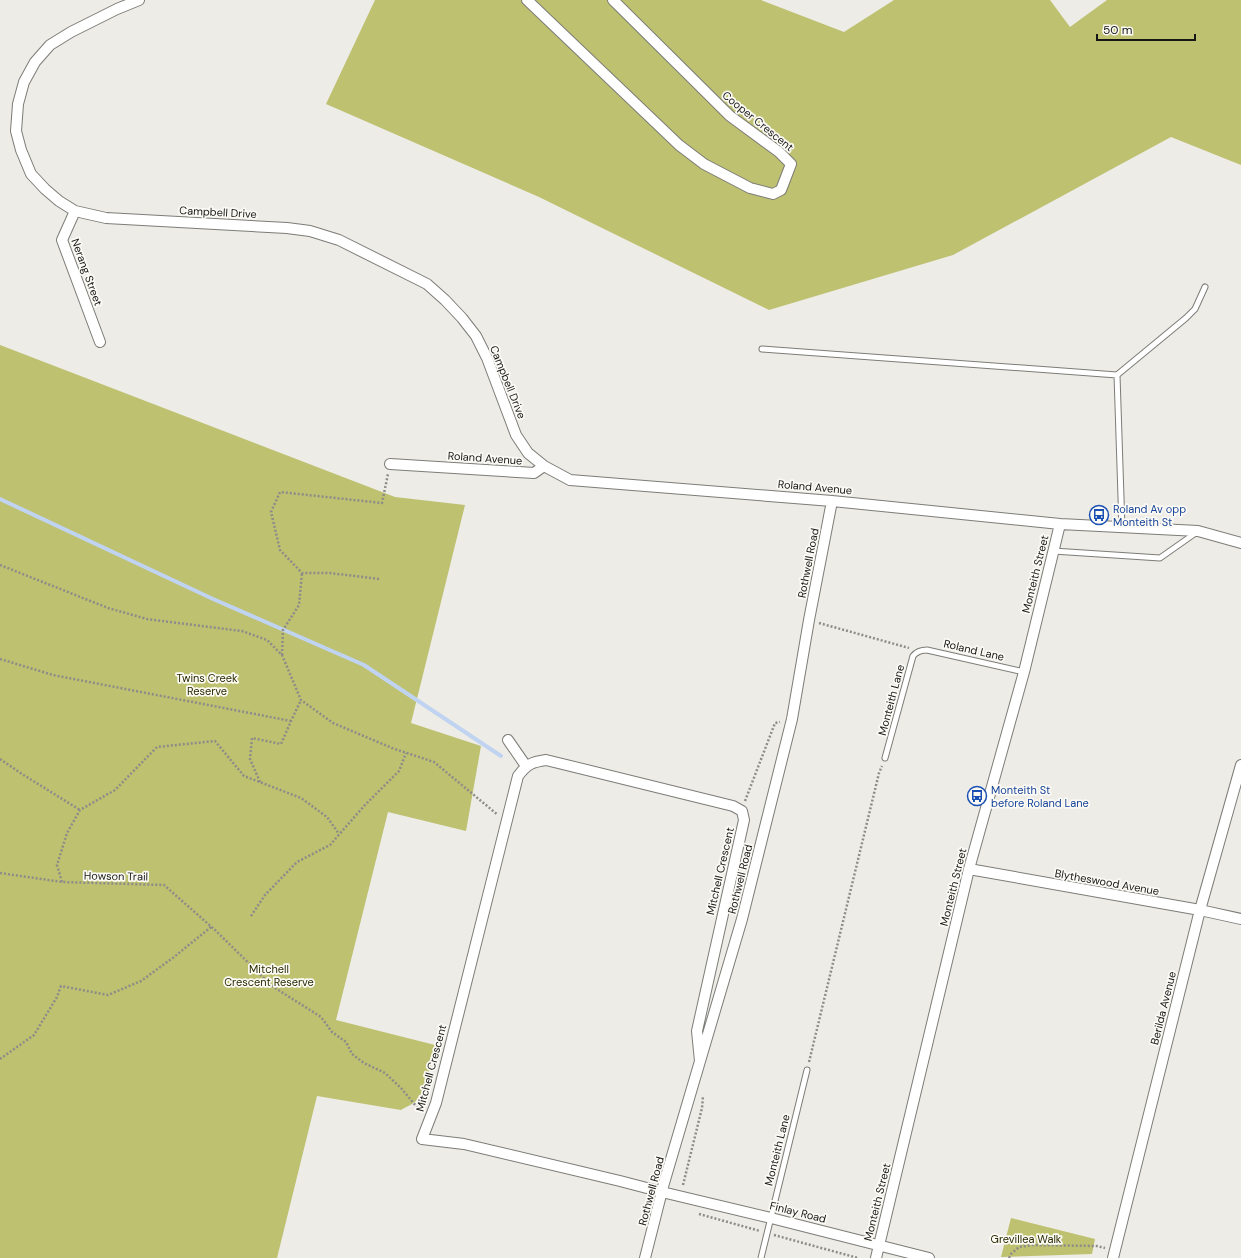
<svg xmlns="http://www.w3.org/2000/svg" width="1241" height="1258" font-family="'DM Sans',sans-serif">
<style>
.green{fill:#bec170}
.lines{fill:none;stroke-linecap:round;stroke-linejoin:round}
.stream{stroke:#c0d3f1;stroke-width:4}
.lane-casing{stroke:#7d7c77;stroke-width:7}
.street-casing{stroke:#7d7c77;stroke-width:12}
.path{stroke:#8d8c88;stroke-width:2.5;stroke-dasharray:2 2;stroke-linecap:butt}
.lane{stroke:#fff;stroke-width:5}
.street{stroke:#fff;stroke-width:10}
.labels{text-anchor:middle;stroke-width:3.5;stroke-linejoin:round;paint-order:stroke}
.street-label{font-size:11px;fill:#161614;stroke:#fbfaf5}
.transit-label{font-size:11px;fill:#164399;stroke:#fbfaf5;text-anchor:start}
.park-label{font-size:11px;fill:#2b2c02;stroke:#fbfaf5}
</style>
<rect width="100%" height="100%" fill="#edece7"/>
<path class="green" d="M 375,0 L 761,0 L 844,32 L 894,0 L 1050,0 L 1070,27 L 1107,0 L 1241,0 L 1241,165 L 1171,137 L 953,255 L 769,310 L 539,197 L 326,104 Z
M 0,345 L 395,497 L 465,505 L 411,723 L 481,746 L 466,831 L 388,812 L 336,1020 L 435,1045 C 431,1060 428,1088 417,1100 C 413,1104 406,1107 401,1110 L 317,1096 L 277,1258 L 0,1258 Z
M 1011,1218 L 1095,1239 L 1092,1254 L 1001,1257 Z"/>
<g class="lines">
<path class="stream" d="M 0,499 L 213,599 L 364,665 L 501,756"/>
<defs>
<path id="lane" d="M 762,349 L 1117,375 L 1122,528
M 1117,375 L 1186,318 L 1195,309 L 1205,287
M 1053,551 L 1160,558 L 1197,532
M 885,758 L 913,656 C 917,651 921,650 927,650 L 1024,672
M 761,1258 L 807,1070"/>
<path id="street" d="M 139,0 L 117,9 L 71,32 L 50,45 L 35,62 L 24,82 L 18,104 L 16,131 L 21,150 L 31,174 L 45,189 L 59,201 L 75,211 L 106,218 L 287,228 L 310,231 L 339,240 L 427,284 L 445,300 L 462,318 L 476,336 L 487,358 L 516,435 L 528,453 L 544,466 L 570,480 L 832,501 L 1060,524 L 1198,531 L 1241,543
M 527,0 L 679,145 L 704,164 L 750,188 L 773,194 L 781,190 L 791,164 L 779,152 L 730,116 L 613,0
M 75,211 L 62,240 L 100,342
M 390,464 L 534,473 L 544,466
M 508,740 L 526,766
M 969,869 L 1200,910 L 1241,919
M 700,1061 L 697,1031 L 744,820 L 742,811 L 733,806 L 546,760 C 532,762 527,764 518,776 L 436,1103 L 422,1139 L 464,1144 L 620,1181 L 662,1192 L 771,1218 L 929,1258
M 645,1258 L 664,1183 L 742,919 L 792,719 L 809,620 L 832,501
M 876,1258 L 969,869 L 1024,672 L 1060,524
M 1113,1258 L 1200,910 L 1241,765"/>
</defs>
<use href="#lane" class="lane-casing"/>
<use href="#street" class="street-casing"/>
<path class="path" d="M 0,565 L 108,608 L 147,619 L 242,631 L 267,640 L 282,655 L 301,700 L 333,723 L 392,748 L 434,762 L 498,815
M 379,579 L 330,573 L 302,573 L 280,550 L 271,512 L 280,492 L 382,503 L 388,474
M 819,623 L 909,648
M 282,655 L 283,630 L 299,605 L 302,573
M 0,659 L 53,675 L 291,721
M 0,759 L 22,774 L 80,810
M 260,782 L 250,759 L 252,738 L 281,744 L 291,721 L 301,700
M 745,801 L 775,723 L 780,722
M 0,873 L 62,882 L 164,885 L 215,930 L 272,986 L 321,1017 L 332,1032 L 346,1042 L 352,1054 L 364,1063 L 385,1073 L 401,1088 L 421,1112
M 62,882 L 57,865 L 67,833 L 80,810 L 115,790 L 157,747 L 215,741 L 244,776 L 301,798 L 327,817 L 339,834
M 251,916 L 265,895 L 297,862 L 330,845 L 364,806 L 399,771 L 406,753
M 0,1059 L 34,1035 L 57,997 L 61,986 L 108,995 L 141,981 L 174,957 L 211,927
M 809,1062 L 879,773 L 882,766
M 683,1185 L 702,1108 L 703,1096
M 699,1214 L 760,1231
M 774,1235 L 858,1258
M 1009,1258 L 1011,1254 L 1019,1247 L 1032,1245 L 1097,1246 L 1105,1248"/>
<use href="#lane" class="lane"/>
<use href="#street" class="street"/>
</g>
<defs>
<symbol id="bus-ring" viewBox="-11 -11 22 22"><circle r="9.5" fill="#fbfaf5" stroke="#1a4fb4" stroke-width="1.5"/><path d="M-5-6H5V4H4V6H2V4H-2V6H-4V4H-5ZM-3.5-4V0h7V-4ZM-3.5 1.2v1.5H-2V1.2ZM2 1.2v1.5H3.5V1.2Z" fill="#1a4fb4"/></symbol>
</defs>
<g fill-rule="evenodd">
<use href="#bus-ring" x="1088" y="504" width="22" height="22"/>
<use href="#bus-ring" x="966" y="785" width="22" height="22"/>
</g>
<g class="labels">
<g class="street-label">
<text transform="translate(758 121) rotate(39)" y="4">Cooper Crescent</text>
<text transform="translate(218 212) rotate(3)" y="4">Campbell Drive</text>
<text transform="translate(87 272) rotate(70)" y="4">Nerang Street</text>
<text transform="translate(508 382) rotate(68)" y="4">Campbell Drive</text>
<text transform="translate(485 458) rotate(4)" y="4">Roland Avenue</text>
<text transform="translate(815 487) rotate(5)" y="4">Roland Avenue</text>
<text transform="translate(808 563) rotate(-79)" y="4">Rothwell Road</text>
<text transform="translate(1035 574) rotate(-76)" y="4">Monteith Street</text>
<text transform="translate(974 650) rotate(13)" y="4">Roland Lane</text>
<text transform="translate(891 700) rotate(-75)" y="4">Monteith Lane</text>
<text transform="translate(720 871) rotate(-77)" y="4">Mitchell Crescent</text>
<text transform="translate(116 876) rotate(1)" y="4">Howson Trail</text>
<text transform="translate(740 879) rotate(-76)" y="4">Rothwell Road</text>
<text transform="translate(1107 882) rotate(10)" y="4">Blytheswood Avenue</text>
<text transform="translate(953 887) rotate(-76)" y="4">Monteith Street</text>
<text transform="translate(1163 1008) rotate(-76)" y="4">Berilda Avenue</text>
<text transform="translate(431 1068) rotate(-75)" y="4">Mitchell Crescent</text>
<text transform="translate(777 1150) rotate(-76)" y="4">Monteith Lane</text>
<text transform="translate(651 1191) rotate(-75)" y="4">Rothwell Road</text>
<text transform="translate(877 1202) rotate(-76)" y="4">Monteith Street</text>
<text transform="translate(798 1212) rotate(14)" y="4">Finlay Road</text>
</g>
<g class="transit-label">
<text x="1113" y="513">Roland Av opp<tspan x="1113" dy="13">Monteith St</tspan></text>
<text x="991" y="794">Monteith St<tspan x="991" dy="13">before Roland Lane</tspan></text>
</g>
<g class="park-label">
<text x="207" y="682">Twins Creek<tspan x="207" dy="13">Reserve</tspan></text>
<text x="269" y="973">Mitchell<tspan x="269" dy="13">Crescent Reserve</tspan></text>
<text x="1026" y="1243">Grevillea Walk</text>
</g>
</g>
<path d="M1097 34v6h98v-6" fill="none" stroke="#161614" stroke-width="2"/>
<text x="1103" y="34" font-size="12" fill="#161614" stroke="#fbfaf5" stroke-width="3" paint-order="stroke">50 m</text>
</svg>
